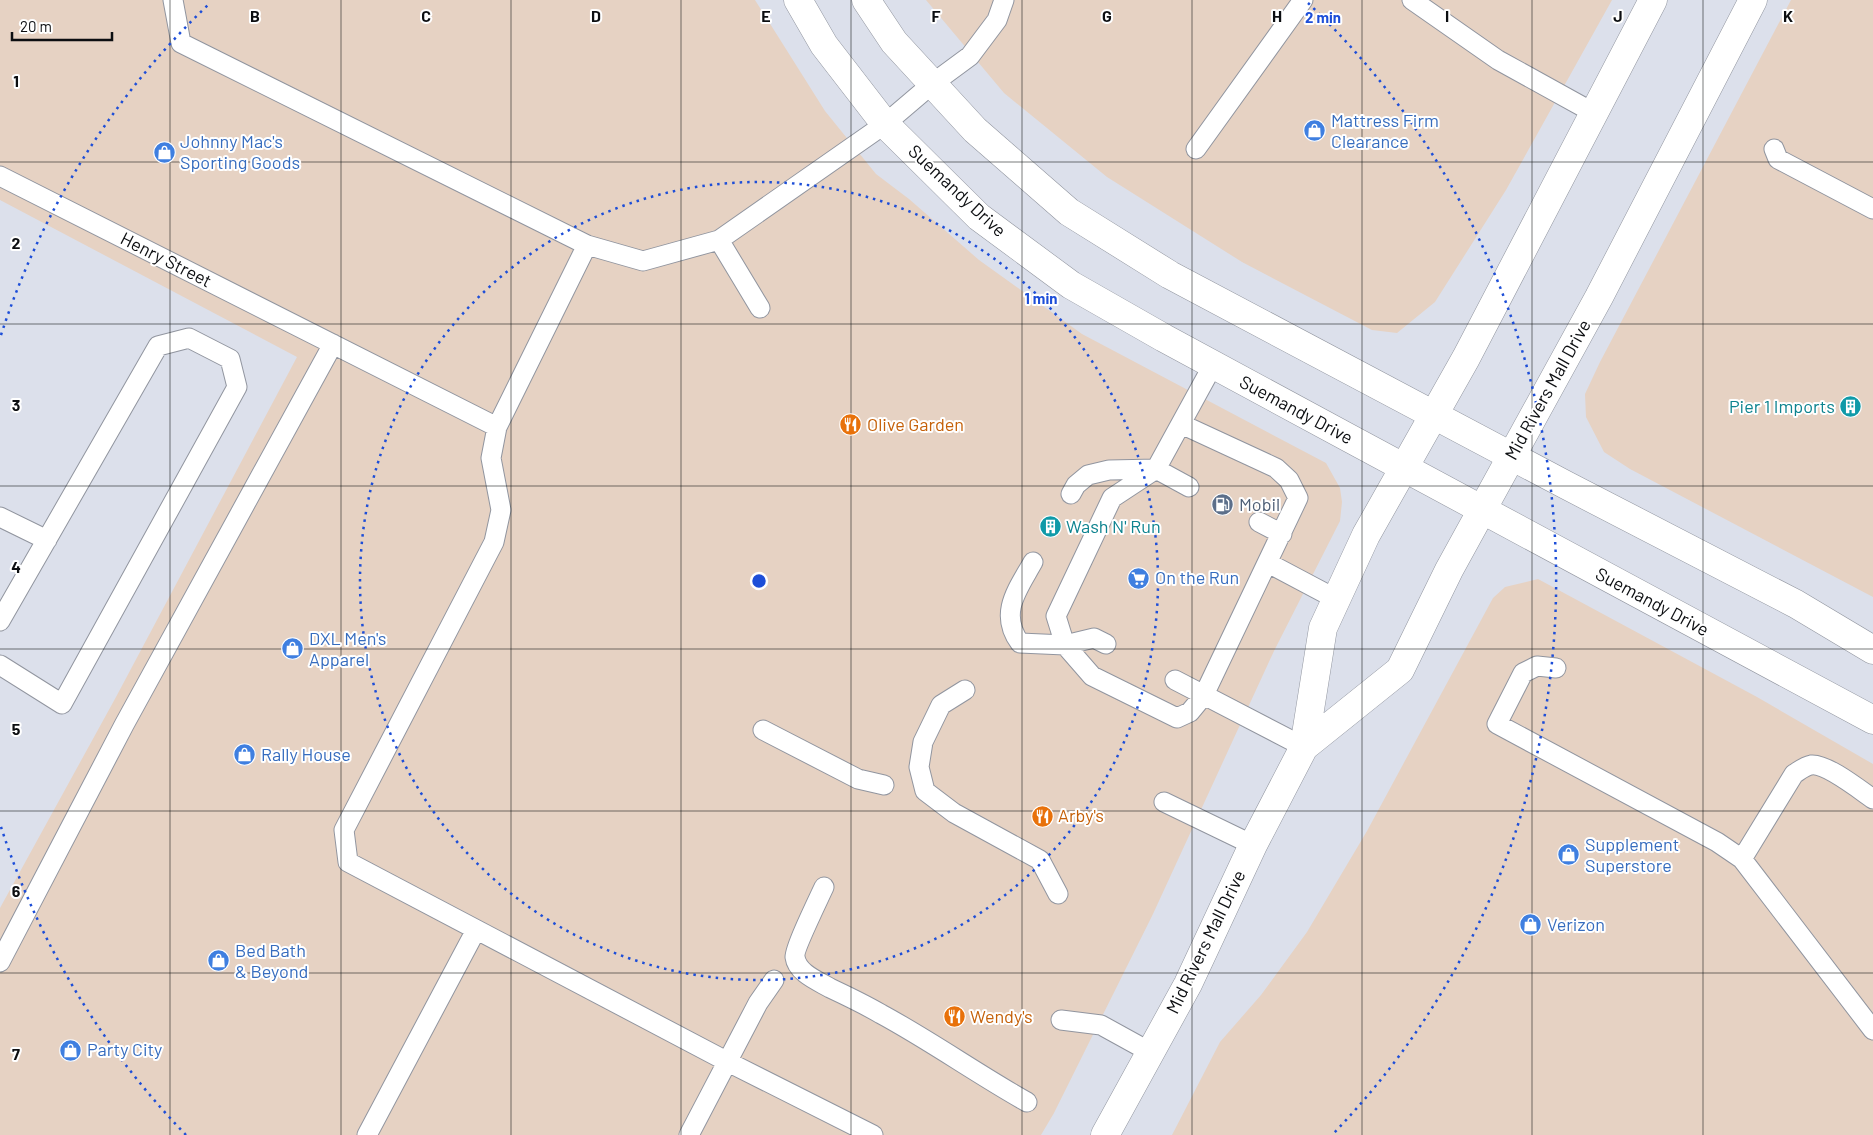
<svg xmlns="http://www.w3.org/2000/svg" width="1873" height="1135" font-family="Barlow,sans-serif">
<style>
.commercial{fill:#e6d2c3}
.lines{fill:none;stroke-linecap:round;stroke-linejoin:round}
.lane-casing{stroke:#91959f;stroke-width:21}
.secondary-casing{stroke:#91959f;stroke-width:29}
.primary-casing{stroke:#91959f;stroke-width:29}
.lane{stroke:#fff;stroke-width:19}
.secondary{stroke:#fff;stroke-width:28}
.primary{stroke:#fff;stroke-width:28}
.grid{fill:none;stroke:#0c0e11;stroke-width:1;stroke-opacity:0.55}
.ring{fill:none;stroke:#1d4ed8;stroke-width:2.5;stroke-dasharray:2.5 5}
.labels{text-anchor:middle;stroke-width:4;stroke-linejoin:round;paint-order:stroke}
.shop-label{font-size:18px;fill:#366cbe;stroke:#fff;text-anchor:start}
.street-label{font-size:18px;fill:#0c0e11;stroke:#fff}
.culture-label{font-size:18px;fill:#0d838f;stroke:#fff;text-anchor:end}
.food-label{font-size:18px;fill:#c56008;stroke:#fff;text-anchor:start}
.service-label{font-size:18px;fill:#4e5e75;stroke:#fff;text-anchor:start}
.grid-label{font-size:16px;text-anchor:middle;font-weight:bold;fill:#0c0e11;stroke:#fff;stroke-width:4;stroke-linejoin:round;paint-order:stroke}
.centre{fill:#1d4ed8;stroke:#fff;stroke-width:2.5}
.ring-label{font-size:15px;text-anchor:middle;font-weight:bold;fill:#1d4ed8;stroke:#fff;stroke-width:4;stroke-linejoin:round;paint-order:stroke}
</style>
<rect width="100%" height="100%" fill="#dce0eb"/>
<path class="commercial" d="M 0,0 L 755,0 L 825,111 L 876,174 L 909,199 L 979,260 L 1082,334 L 1326,463 L 1340,488 L 1342,502 L 1340,521 L 1274,651 L 1153,914 L 1054,1113 L 1041,1135 L 0,1135 L 0,908 L 116,697 L 297,357 L 0,200 Z
M 926,0 L 1612,0 L 1506,190 L 1435,302 L 1397,333 L 1372,330 L 1242,262 L 1107,177 L 1004,93 Z
M 1791,0 L 1873,0 L 1873,597 L 1630,469 L 1604,452 L 1586,417 L 1585,394 L 1600,362 Z
M 1538,579 L 1757,697 L 1873,764 L 1873,1135 L 1172,1135 L 1220,1042 L 1261,995 L 1307,932 L 1367,831 L 1493,598 L 1505,587 Z"/>
<g class="lines">
<defs>
<path id="lane" d="M 173,0 L 181,43 L 587,245 L 643,261 L 719,240 L 885,124 L 932,84 L 970,56 L 997,20 L 1004,0
M 1412,0 L 1498,60 L 1594,113
M 1196,149 L 1303,0
M 1774,149 L 1778,159 L 1873,209
M 0,176 L 497,427
M 719,240 L 760,308
M 587,245 L 497,427 L 491,458 L 501,510 L 494,542 L 344,830 L 348,862 L 728,1062 L 873,1135
M 1181,424 L 1276,468 L 1289,480 L 1298,498 L 1204,695 L 1190,712 L 1177,718 L 1092,676 L 1065,645 L 1056,616 L 1112,498 L 1156,469 L 1213,365
M 1071,494 L 1076,485 L 1088,475 L 1109,470 L 1156,469 L 1189,487
M 0,517 L 47,540
M 1259,522 L 1282,534
M 1033,562 C 1018,589 998,613 1020,643 L 1065,645 L 1094,638 L 1106,644
M 1268,563 L 1336,599
M 0,621 L 158,346 L 189,338 L 230,359 L 237,387 L 62,704 L 0,665
M 1556,668 L 1537,666 L 1523,673 L 1497,724 L 1717,842 L 1742,859 L 1873,1030
M 1175,680 L 1304,747
M 965,690 L 941,705 L 923,742 L 919,767 L 925,791 L 954,813 L 1040,860 L 1058,894
M 763,730 L 858,779 L 884,785
M 1164,802 L 1253,845
M 1742,859 L 1794,774 C 1799,771 1805,766 1811,765 C 1826,763 1860,790 1873,799
M 824,887 C 819,898 794,949 795,957 C 797,973 818,981 830,988 C 847,996 864,1004 881,1014 C 931,1041 977,1074 1027,1102
M 0,962 L 124,725 L 333,344
M 1061,1020 L 1101,1025 L 1150,1052
M 367,1135 L 476,930
M 689,1135 L 758,1003 L 774,980"/>
<path id="secondary" d="M 798,0 L 824,45 L 885,124 L 979,217 L 1071,285 L 1164,338 L 1349,438 L 1873,720
M 866,0 L 894,42 L 975,130 L 1069,212 L 1170,275 L 1566,485 L 1796,604 L 1873,650"/>
<path id="primary" d="M 1304,747 L 1400,670 L 1449,570 L 1599,297 L 1753,0
M 1105,1135 L 1188,984 L 1253,845 L 1304,747 L 1323,628 L 1366,535 L 1466,358 L 1653,0"/>
</defs>
<use href="#lane" class="lane-casing"/>
<use href="#secondary" class="secondary-casing"/>
<use href="#primary" class="primary-casing"/>
<use href="#lane" class="lane"/>
<use href="#secondary" class="secondary"/>
<use href="#primary" class="primary"/>
</g>
<path class="grid" d="M 170,0 L 170,1135M 341,0 L 341,1135M 511,0 L 511,1135M 681,0 L 681,1135M 851,0 L 851,1135M 1022,0 L 1022,1135M 1192,0 L 1192,1135M 1362,0 L 1362,1135M 1532,0 L 1532,1135M 1703,0 L 1703,1135M 0,162 L 1873,162M 0,324 L 1873,324M 0,486 L 1873,486M 0,649 L 1873,649M 0,811 L 1873,811M 0,973 L 1873,973"/>
<g class="ring">
<circle cx="759" cy="581" r="399"/>
<path d="M186 1135A797 797 0 0 1 1 827M1 335A797 797 0 0 1 210 3M1308 3A797 797 0 0 1 1332 1135"/>
</g>
<defs>
<symbol id="shop-disc" viewBox="-11 -11 22 22"><circle r="9.5" fill="#3f7fe0" stroke="#fff"/><path d="M-5-2.5h2.3a2.7 3.5 0 0 1 5.4 0H5L5.5 6h-11ZM-1.5-2.5h3a1.5 2.3 0 0 0-3 0Z" fill="#fff"/></symbol>
<symbol id="building-disc" viewBox="-11 -11 22 22"><circle r="9.5" fill="#0f9aa8" stroke="#fff"/><path d="M-4-6H4V6H1V3H-1V6H-4ZM-2.5-4.3h1.7v1.8h-1.7ZM.8-4.3h1.7v1.8H.8ZM-2.5-1h1.7V.8h-1.7ZM.8-1h1.7V.8H.8Z" fill="#fff"/></symbol>
<symbol id="restaurant-disc" viewBox="-11 -11 22 22"><circle r="9.5" fill="#e8710a" stroke="#fff"/><path d="M-5-6h1v4h1v-4h1v4h1v-4h1v5L-1.5 .5V6h-2V.5L-5-1ZM5-6V6H3V1.5H1.5Q1.5-4 5-6Z" fill="#fff"/></symbol>
<symbol id="fuel-disc" viewBox="-11 -11 22 22"><circle r="9.5" fill="#5c6f8a" stroke="#fff"/><path d="M-5.5-6h7V0h2V4h1.3V-2.5L3-4.5l.8-.8L6-3V5H2.5V1h-1V6h-7ZM-4.2-4.7v3.2H.2V-4.7Z" fill="#fff"/></symbol>
<symbol id="supermarket-disc" viewBox="-11 -11 22 22"><circle r="9.5" fill="#3f7fe0" stroke="#fff"/><path d="M-6-5.5h2.5l.6 2H6L4.5 2H-2.5L-4.4-4H-6ZM-1.5 3.2a1.3 1.3 0 1 0 .1 0ZM3 3.2a1.3 1.3 0 1 0 .1 0Z" fill="#fff"/></symbol>
</defs>
<g fill-rule="evenodd">
<use href="#shop-disc" x="1302" y="118" width="25" height="25"/>
<use href="#shop-disc" x="152" y="140" width="25" height="25"/>
<use href="#building-disc" x="1838" y="394" width="25" height="25"/>
<use href="#restaurant-disc" x="838" y="412" width="25" height="25"/>
<use href="#fuel-disc" x="1210" y="492" width="25" height="25"/>
<use href="#building-disc" x="1038" y="514" width="25" height="25"/>
<use href="#supermarket-disc" x="1126" y="566" width="25" height="25"/>
<use href="#shop-disc" x="280" y="636" width="25" height="25"/>
<use href="#shop-disc" x="232" y="742" width="25" height="25"/>
<use href="#restaurant-disc" x="1030" y="804" width="25" height="25"/>
<use href="#shop-disc" x="1556" y="842" width="25" height="25"/>
<use href="#shop-disc" x="1518" y="912" width="25" height="25"/>
<use href="#shop-disc" x="206" y="948" width="25" height="25"/>
<use href="#restaurant-disc" x="942" y="1004" width="25" height="25"/>
<use href="#shop-disc" x="58" y="1038" width="25" height="25"/>
</g>
<g class="labels">
<g class="shop-label">
<text x="1331" y="127">Mattress Firm<tspan x="1331" dy="21">Clearance</tspan></text>
<text x="180" y="148">Johnny Mac's<tspan x="180" dy="21">Sporting Goods</tspan></text>
<text x="1155" y="584">On the Run</text>
<text x="309" y="645">DXL Men's<tspan x="309" dy="21">Apparel</tspan></text>
<text x="261" y="761">Rally House</text>
<text x="1585" y="851">Supplement<tspan x="1585" dy="21">Superstore</tspan></text>
<text x="1547" y="931">Verizon</text>
<text x="235" y="957">Bed Bath<tspan x="235" dy="21">&amp; Beyond</tspan></text>
<text x="87" y="1056">Party City</text>
</g>
<g class="street-label">
<text transform="translate(957 191) rotate(43)" y="6">Suemandy Drive</text>
<text transform="translate(166 260) rotate(27)" y="6">Henry Street</text>
<text transform="translate(1548 390) rotate(-61)" y="6">Mid Rivers Mall Drive</text>
<text transform="translate(1296 410) rotate(28)" y="6">Suemandy Drive</text>
<text transform="translate(1652 602) rotate(28)" y="6">Suemandy Drive</text>
<text transform="translate(1206 942) rotate(-64)" y="6">Mid Rivers Mall Drive</text>
</g>
<g class="culture-label">
<text x="1835" y="413">Pier 1 Imports</text>
<text x="1066" y="533" text-anchor="start">Wash N' Run</text>
</g>
<g class="food-label">
<text x="867" y="431">Olive Garden</text>
<text x="1058" y="822">Arby's</text>
<text x="970" y="1023">Wendy's</text>
</g>
<g class="service-label">
<text x="1239" y="511">Mobil</text>
</g>
</g>
<g class="grid-label">
<text x="255" y="22">B</text>
<text x="426" y="22">C</text>
<text x="596" y="22">D</text>
<text x="766" y="22">E</text>
<text x="936" y="22">F</text>
<text x="1107" y="22">G</text>
<text x="1277" y="22">H</text>
<text x="1447" y="22">I</text>
<text x="1618" y="22">J</text>
<text x="1788" y="22">K</text>
<text x="16" y="87">1</text>
<text x="16" y="249">2</text>
<text x="16" y="411">3</text>
<text x="16" y="573">4</text>
<text x="16" y="735">5</text>
<text x="16" y="897">6</text>
<text x="16" y="1060">7</text>
</g>
<circle cx="759" cy="581" r="8" class="centre"/>
<g class="ring-label">
<text x="1323" y="23">2 min</text>
<text x="1041" y="304">1 min</text>
</g>
<path d="M12 32v8h100v-8" fill="none" stroke="#0c0e11" stroke-width="2.5"/>
<text x="20" y="32" font-size="15" fill="#0c0e11" stroke="#ffffff" stroke-width="4" paint-order="stroke">20 m</text>
</svg>
